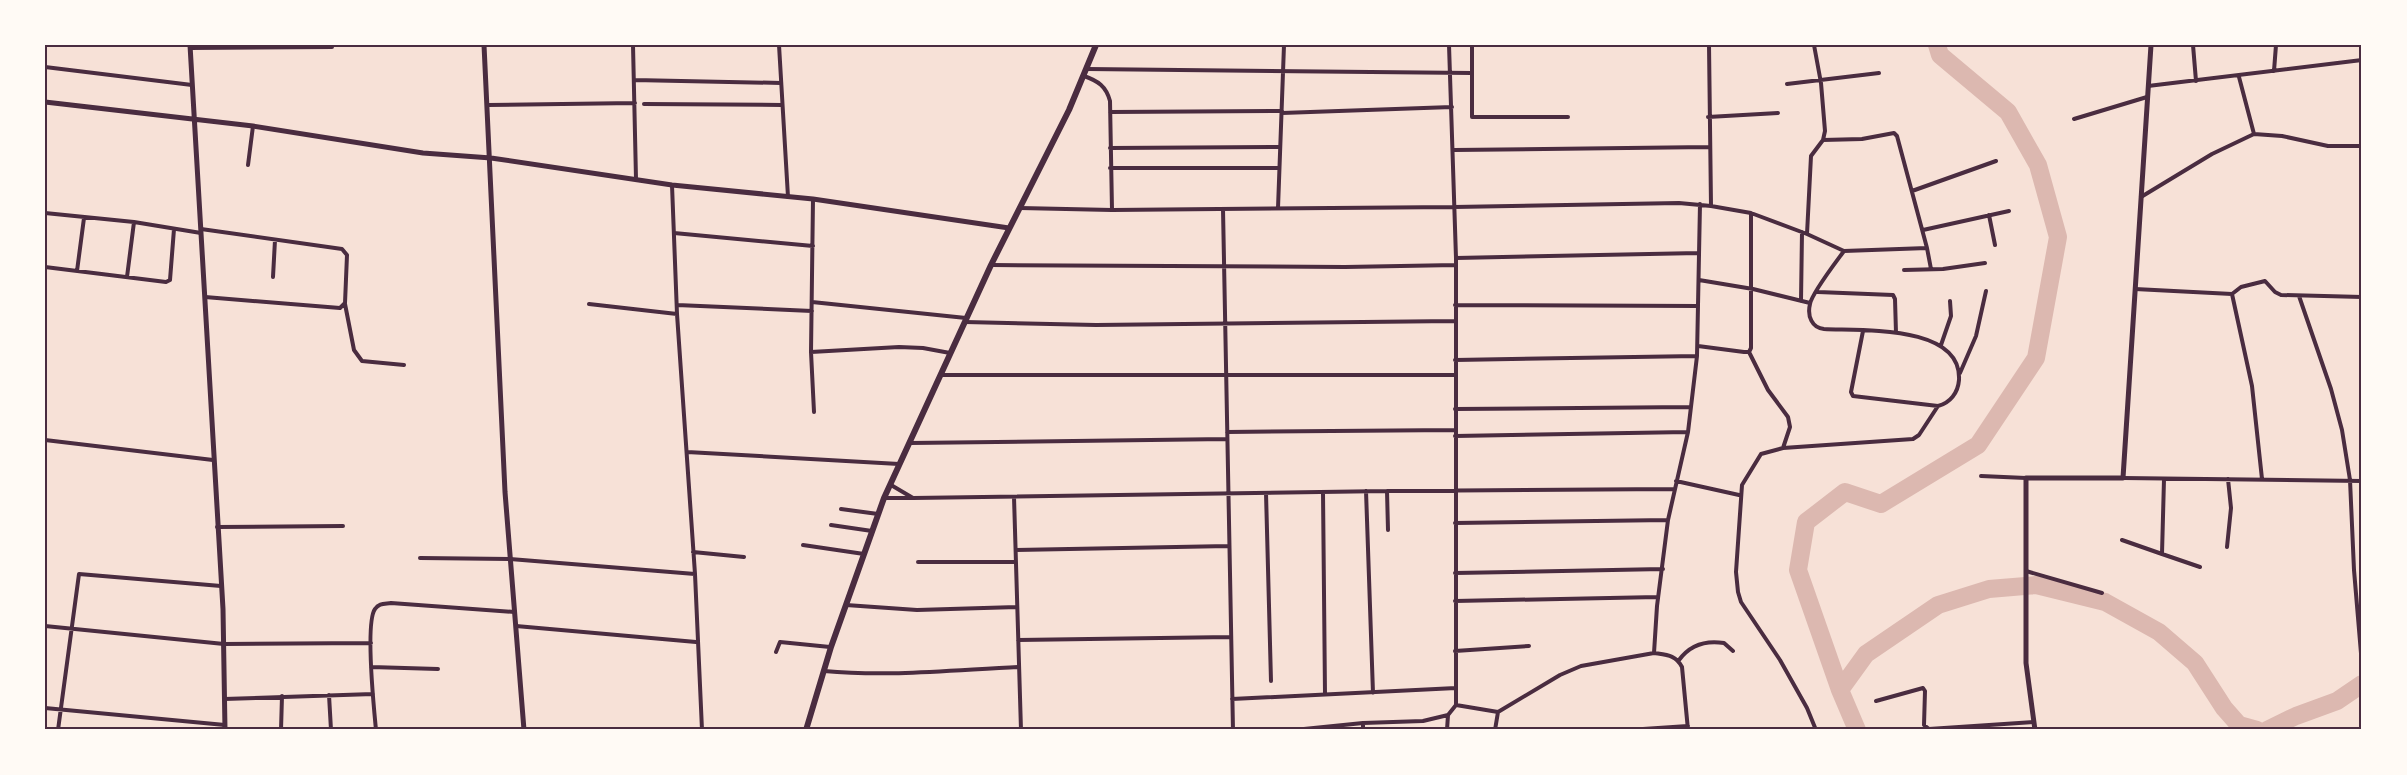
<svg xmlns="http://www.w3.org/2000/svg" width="2407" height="775" font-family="'Titillium Web',sans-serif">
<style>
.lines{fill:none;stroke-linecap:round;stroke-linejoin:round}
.river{stroke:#dcb8b0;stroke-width:18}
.minor{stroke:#4a2c40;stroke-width:4}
.tertiary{stroke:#4a2c40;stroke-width:5}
.secondary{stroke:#4a2c40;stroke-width:6}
.neatline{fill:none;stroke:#4a2c40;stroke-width:2}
</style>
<rect width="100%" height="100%" fill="#f7e1d7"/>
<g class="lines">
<path class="river" d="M 1840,690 L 1866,654 L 1938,605 L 1989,589 L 2036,585 L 2105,602 L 2159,632 L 2195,663 L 2224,708 L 2239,725 L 2257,730
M 1857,730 L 1840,690 L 1798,570 L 1806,522 L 1845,492 L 1881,504 L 1978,445 L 2036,358 L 2058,237 L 2038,165 L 2008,112 L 1940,55 L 1937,45
M 2267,730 L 2296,716 L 2337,701 L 2362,684"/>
<path class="minor" d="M 633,45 L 636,179
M 779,45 L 788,197
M 1449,45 L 1456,258 L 1456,705 L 1498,712 L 1495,730
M 1472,45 L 1472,117 L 1568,117
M 1709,45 L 1711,206
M 2193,45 L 2196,81
M 190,48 L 332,47
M 45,67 L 192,85
M 1087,69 L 1472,73
M 2274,71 L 2276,45
M 1084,76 C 1098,81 1106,86 1110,101 L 1112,210
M 2239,77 L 2254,134
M 634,80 L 781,83
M 1787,84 L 1879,73
M 2148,86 L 2362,60
M 644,104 L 782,105
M 488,105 L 635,103
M 1110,112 L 1282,111
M 1282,113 L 1452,107
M 1708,117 L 1778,113
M 2074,119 L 2147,97
M 1110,148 L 1280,147
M 1454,150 L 1709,147
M 248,165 L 253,126
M 1110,168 L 1279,168
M 672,185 L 677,314 L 695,574 L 702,730
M 1912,191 L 1996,161
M 2141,197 L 2212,154 L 2254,134 L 2282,136 L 2328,146 L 2362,146
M 813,199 L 811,352 L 814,412
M 1020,208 L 1112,210 L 1454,207 L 1679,203 L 1711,206 L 1751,213 L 1807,234 L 1844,251 L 1927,248 L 1897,136 L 1894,133 L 1862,139 L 1823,140
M 1278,208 L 1284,45
M 1223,209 L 1233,730
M 45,213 L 134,222 L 201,233
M 1989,215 L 1995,245
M 201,229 L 342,249 L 347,255 L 345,303 L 340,308 L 205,297
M 1923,230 L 2009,211
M 674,233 L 813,246
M 1807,234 L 1811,156 L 1823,140 L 1825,131 L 1821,83 L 1814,45
M 1927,248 L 1931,269
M 1844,251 C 1836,262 1812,293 1810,304 C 1807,316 1812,328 1824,329 C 1860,331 1962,324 1959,380 C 1958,393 1950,403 1938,406 L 1853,396 L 1851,392 L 1863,331
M 1456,258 L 1699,253
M 992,265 L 1345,267 L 1456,265
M 45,267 L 166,282 L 170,280 L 174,229
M 1904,270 L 1943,269 L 1985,263
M 77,271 L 84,218
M 127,277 L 134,222
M 273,277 L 275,240
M 1699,280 L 1753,289 L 1810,303
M 2135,289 L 2232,294 L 2241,287 L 2265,281 L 2275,292 L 2281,295 L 2362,297
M 1818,292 L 1893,295 L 1895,299 L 1896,333
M 2232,294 L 2252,386 L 2262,479
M 2299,296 L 2331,389 L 2342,430 L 2350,480 L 2354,570 L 2362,665
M 1801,301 L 1802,232
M 812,302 L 966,318
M 345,304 L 354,350 L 362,361 L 404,365
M 589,304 L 677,314
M 677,305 L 812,311
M 1455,305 L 1698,306
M 965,322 L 1096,325 L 1455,321
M 1941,345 L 1951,316 L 1950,301
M 1698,346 L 1744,352 L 1749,352 L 1751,348 L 1751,213
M 811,352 L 899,347 L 923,348 L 950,353
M 1749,352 L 1768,390 L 1788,417 L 1790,427 L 1783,448
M 1455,360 L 1697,356
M 1960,373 L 1976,336 L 1986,291
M 941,375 L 1455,375
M 1455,409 L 1690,407
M 1227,432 L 1455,430
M 1455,436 L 1688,432
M 45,440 L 213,460
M 910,443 L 1227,439
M 687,452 L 899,464
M 1981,476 L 2026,478
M 2123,478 L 2362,481
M 2164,479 L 2162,554 L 2200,567
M 1676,481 L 1739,495
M 891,485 L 913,498 L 1387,491 L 1674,489
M 1366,491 L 1373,693
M 1387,491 L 1388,530
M 1323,492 L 1325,694
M 1266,493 L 1271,681
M 1014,497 L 1021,730
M 884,498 L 912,498
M 841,509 L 878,514
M 1455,523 L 1668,520
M 831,525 L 872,531
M 217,527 L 343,526
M 2122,540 L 2162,554
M 803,545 L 864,554
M 2227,547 L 2231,508 L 2228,479
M 1016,550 L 1229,546
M 693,552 L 744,557
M 420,558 L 510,559 L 695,574
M 918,562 L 1016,562
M 2026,571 L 2102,593
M 1455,573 L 1663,569
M 1455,601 L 1658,597
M 846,605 L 917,610 L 1017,607
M 45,626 L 224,644 L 371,643
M 516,626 L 696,642
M 1018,640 L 1231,637
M 1455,651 L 1529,646
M 776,652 L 780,642 L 830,647
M 1679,660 C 1690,645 1705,640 1724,643 L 1733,651
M 371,667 L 438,669
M 824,671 C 890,677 954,670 1019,667
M 329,695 L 331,730
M 224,699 L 373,694
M 1232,699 L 1456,688
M 1876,701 L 1923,688 L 1925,691 L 1924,725 L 1929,729 L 2034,722
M 45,708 L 225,725
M 1498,712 L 1560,675 L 1581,666 L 1654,653
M 1363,723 L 1363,730
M 58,730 L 79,574 L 221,586
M 281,730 L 282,696
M 376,730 C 374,709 365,623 375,609 C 379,603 384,604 391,603 L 515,612
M 1294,730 L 1363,723 L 1423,721 L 1448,715 L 1456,705
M 1447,730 L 1448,715
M 1628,730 L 1688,726
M 1688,730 L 1682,667 C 1676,655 1667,655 1654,653 L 1657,606 L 1668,520 L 1688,432 L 1697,356 L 1700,204
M 1816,730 L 1807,708 L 1780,660 L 1741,602 L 1738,592 L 1736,572 L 1742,485 L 1761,454 L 1783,448 L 1913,439 L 1919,435 L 1938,406"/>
<path class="tertiary" d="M 190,45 L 223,609 L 225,730
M 484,45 L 505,492 L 524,730
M 45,102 L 253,126 L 423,153 L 491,158 L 672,185 L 813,199 L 1009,228
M 2035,730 L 2026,663 L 2026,478 L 2123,478 L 2151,45"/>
<path class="secondary" d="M 806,730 L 831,647 L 884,498 L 991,265 L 1069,110 L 1096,45"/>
</g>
<rect width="2407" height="775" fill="none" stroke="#fffaf5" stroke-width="93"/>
<rect x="46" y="46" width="2314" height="682" class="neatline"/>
</svg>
